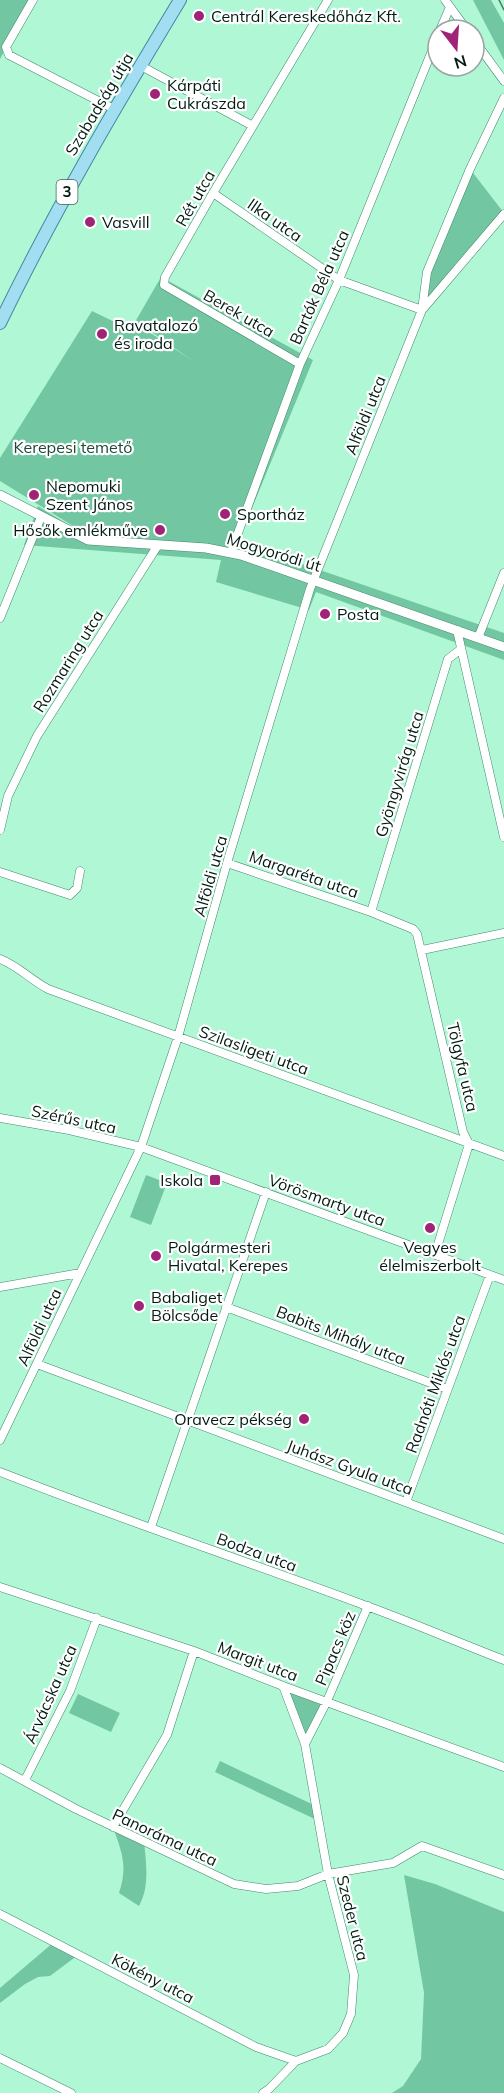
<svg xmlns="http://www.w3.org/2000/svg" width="504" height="2093" font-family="Mulish,sans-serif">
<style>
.green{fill:#72c7a2}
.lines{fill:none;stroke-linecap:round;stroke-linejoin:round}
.minor-casing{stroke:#43876b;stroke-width:9}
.tertiary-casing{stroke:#43876b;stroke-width:10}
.primary-casing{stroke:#428a9e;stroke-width:14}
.minor{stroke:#fff;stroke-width:8}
.tertiary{stroke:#fff;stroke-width:9}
.primary{stroke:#a3ddf2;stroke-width:12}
.tram{stroke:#4c7a65;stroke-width:1.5}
.poi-dot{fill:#a02378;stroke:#fff;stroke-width:2}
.labels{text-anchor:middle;stroke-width:4.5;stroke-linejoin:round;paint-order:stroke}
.shield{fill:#fff;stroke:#4d6058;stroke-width:1.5}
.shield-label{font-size:15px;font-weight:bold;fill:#011c11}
.poi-label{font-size:16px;fill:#011c11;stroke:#fff;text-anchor:start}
.street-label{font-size:16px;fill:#011c11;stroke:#fff}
.park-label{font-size:16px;fill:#1c4937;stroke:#fff}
</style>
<rect width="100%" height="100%" fill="#b0f7d6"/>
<path class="green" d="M 0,0 L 33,0 L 0,59 Z
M 473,0 L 491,0 L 504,23 L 504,60 Z
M 470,169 L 504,213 L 422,310 L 427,272 Z
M 161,277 L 313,360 L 238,542 L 504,633 L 504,660 L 316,592 L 309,610 L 216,582 L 221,560 L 24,545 L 38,506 L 72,527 L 89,530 L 73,526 L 0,481 L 0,458 L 92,311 L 131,330 L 143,328 L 193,361 L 143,326 L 131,329 Z
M 146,1175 L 167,1183 L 151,1225 L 130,1217 Z
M 283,1686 L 327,1701 L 305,1744 Z
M 78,1694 L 120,1713 L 111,1732 L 69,1713 Z
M 220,1761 L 316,1806 L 319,1821 L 215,1772 Z
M 113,1827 L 144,1841 C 146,1863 150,1886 139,1906 L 119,1893 C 128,1866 122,1853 113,1827 Z
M 404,1875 L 435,1884 L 504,1912 L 504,2093 L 392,2093 L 403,2086 L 421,2059 L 424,1993 Z
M 54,1942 L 78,1955 L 50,1976 L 38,1977 L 25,1984 L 0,2003 L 0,1988 Z"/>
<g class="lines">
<defs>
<path id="minor" d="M 33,0 L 6,47 L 9,55 L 114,109
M 445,0 L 467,30
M 440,30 L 450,7
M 474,40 L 504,81
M 141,66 L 253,126
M 213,193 L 339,280 L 422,310
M 423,309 L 504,214
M 300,364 L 164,285 L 165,277 L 213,193 L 328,0
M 231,552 L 300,364 L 339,280 L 438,36
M 0,618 L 41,517
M 457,630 L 504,837
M 478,638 L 504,573
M 0,830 L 8,796 L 37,736 L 158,545
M 227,863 L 371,912 L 413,929 L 417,934 L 463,1132 L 469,1144 L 435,1254
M 0,872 L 70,895 L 77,888 L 80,871
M 371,912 L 448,659 L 461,649
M 422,950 L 504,933
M 0,959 C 18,966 31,980 48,989 L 504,1156
M 0,1118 L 69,1130 L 141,1147 L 504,1280
M 0,1287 L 80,1273
M 226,1307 L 447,1389
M 37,1364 L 504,1539
M 0,1440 L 141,1147 L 178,1037 L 227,863 L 310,589 L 422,310 L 427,272 L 470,169 L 504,98
M 0,1472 C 120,1519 243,1560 364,1605 C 411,1622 457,1642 504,1660
M 406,1502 L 490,1275
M 151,1527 L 266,1192
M 0,1587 L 194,1651 L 283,1686 L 504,1767
M 283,1686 L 305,1744
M 0,1768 L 76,1809 L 234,1884 L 266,1889 L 298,1886 L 328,1874 L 393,1863 L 422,1846 L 504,1875
M 25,1780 L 70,1691 L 97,1618
M 113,1827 L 167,1735 L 194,1651
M 0,1914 L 256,2047 L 296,2061
M 0,2058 L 71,2093
M 263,2093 L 269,2089 L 296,2061 L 328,2049 L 343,2033 L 351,2014 L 354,1975 L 328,1874 L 305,1744 L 327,1701 L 368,1606"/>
<path id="tertiary" d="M 0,495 L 88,540 L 206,548 L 241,555 L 504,647"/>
<path id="primary" d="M 0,323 C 54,211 116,106 180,0"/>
</defs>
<use href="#minor" class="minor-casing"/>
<use href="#tertiary" class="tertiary-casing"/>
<use href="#primary" class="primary-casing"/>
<use href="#minor" class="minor"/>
<use href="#tertiary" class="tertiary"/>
<use href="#primary" class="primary"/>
<path class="tram" d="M 499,0 L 504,10"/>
</g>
<g class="poi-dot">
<circle cx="199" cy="16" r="6"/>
<circle cx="155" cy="94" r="6"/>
<circle cx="90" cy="222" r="6"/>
<circle cx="102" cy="334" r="6"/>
<circle cx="34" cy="495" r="6"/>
<circle cx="225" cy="514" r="6"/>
<circle cx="160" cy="530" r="6"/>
<circle cx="325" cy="614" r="6"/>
<rect x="209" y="1174" width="12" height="12" rx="3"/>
<circle cx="430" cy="1228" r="6"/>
<circle cx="156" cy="1256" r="6"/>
<circle cx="139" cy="1306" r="6"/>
<circle cx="304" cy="1419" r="6"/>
</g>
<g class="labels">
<rect class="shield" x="56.5" y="180" width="21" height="24" rx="4.5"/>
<g class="shield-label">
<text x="67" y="197">3</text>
</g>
<g class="poi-label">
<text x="211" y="22">Centrál Kereskedőház Kft.</text>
<text x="167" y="91">Kárpáti<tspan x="167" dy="18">Cukrászda</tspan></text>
<text x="102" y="228">Vasvill</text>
<text x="114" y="331">Ravatalozó<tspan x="114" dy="18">és iroda</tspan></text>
<text x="46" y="492">Nepomuki<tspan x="46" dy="18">Szent János</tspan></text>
<text x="237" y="520">Sportház</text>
<text x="148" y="536" text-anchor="end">Hősők emlékműve</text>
<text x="337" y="620">Posta</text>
<text x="203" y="1186" text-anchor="end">Iskola</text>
<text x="168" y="1253">Polgármesteri<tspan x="168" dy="18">Hivatal, Kerepes</tspan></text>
<text x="430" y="1253" text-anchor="middle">Vegyes<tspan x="430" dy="18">élelmiszerbolt</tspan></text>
<text x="151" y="1303">Babaliget<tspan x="151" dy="18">Bölcsőde</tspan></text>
<text x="292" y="1425" text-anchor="end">Oravecz pékség</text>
</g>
<g class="street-label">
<text transform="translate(99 104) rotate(-59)" y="6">Szabadság útja</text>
<text transform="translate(195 198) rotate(-60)" y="6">Rét utca</text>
<text transform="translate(275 220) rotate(35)" y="6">Ilka utca</text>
<text transform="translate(319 287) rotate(-66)" y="6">Bartók Béla utca</text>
<text transform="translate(239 313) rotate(30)" y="6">Berek utca</text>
<text transform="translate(365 415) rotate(-68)" y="6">Alföldi utca</text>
<text transform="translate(274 552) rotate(17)" y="6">Mogyoródi út</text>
<text transform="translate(68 661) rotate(-58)" y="6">Rozmaring utca</text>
<text transform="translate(399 774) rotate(-73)" y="6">Gyöngyvirág utca</text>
<text transform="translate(304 874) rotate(19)" y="6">Margaréta utca</text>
<text transform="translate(210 876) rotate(-74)" y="6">Alföldi utca</text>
<text transform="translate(254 1050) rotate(20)" y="6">Szilasligeti utca</text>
<text transform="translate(463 1067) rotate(77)" y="6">Tölgyfa utca</text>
<text transform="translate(74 1119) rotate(12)" y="6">Szérűs utca</text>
<text transform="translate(327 1200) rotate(20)" y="6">Vörösmarty utca</text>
<text transform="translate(39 1327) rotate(-65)" y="6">Alföldi utca</text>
<text transform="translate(341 1335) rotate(21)" y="6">Babits Mihály utca</text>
<text transform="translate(435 1384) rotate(-70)" y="6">Radnóti Miklós utca</text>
<text transform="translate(350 1467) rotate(20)" y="6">Juhász Gyula utca</text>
<text transform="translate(257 1552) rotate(20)" y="6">Bodza utca</text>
<text transform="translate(335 1648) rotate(-67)" y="6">Pipacs köz</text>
<text transform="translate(258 1661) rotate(21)" y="6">Margit utca</text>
<text transform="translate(50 1694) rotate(-66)" y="6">Árvácska utca</text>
<text transform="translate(165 1837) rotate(25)" y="6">Panoráma utca</text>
<text transform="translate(353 1918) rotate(76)" y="6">Szeder utca</text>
<text transform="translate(153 1978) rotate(27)" y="6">Kökény utca</text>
</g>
<g class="park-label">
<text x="73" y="453">Kerepesi temető</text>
</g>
</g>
<g transform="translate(456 48) rotate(163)"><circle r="28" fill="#ffffff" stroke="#99a4a0" stroke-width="1.5"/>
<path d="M0-4.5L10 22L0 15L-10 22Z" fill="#a02378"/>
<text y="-9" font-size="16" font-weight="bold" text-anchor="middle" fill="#011c11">N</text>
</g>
</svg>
